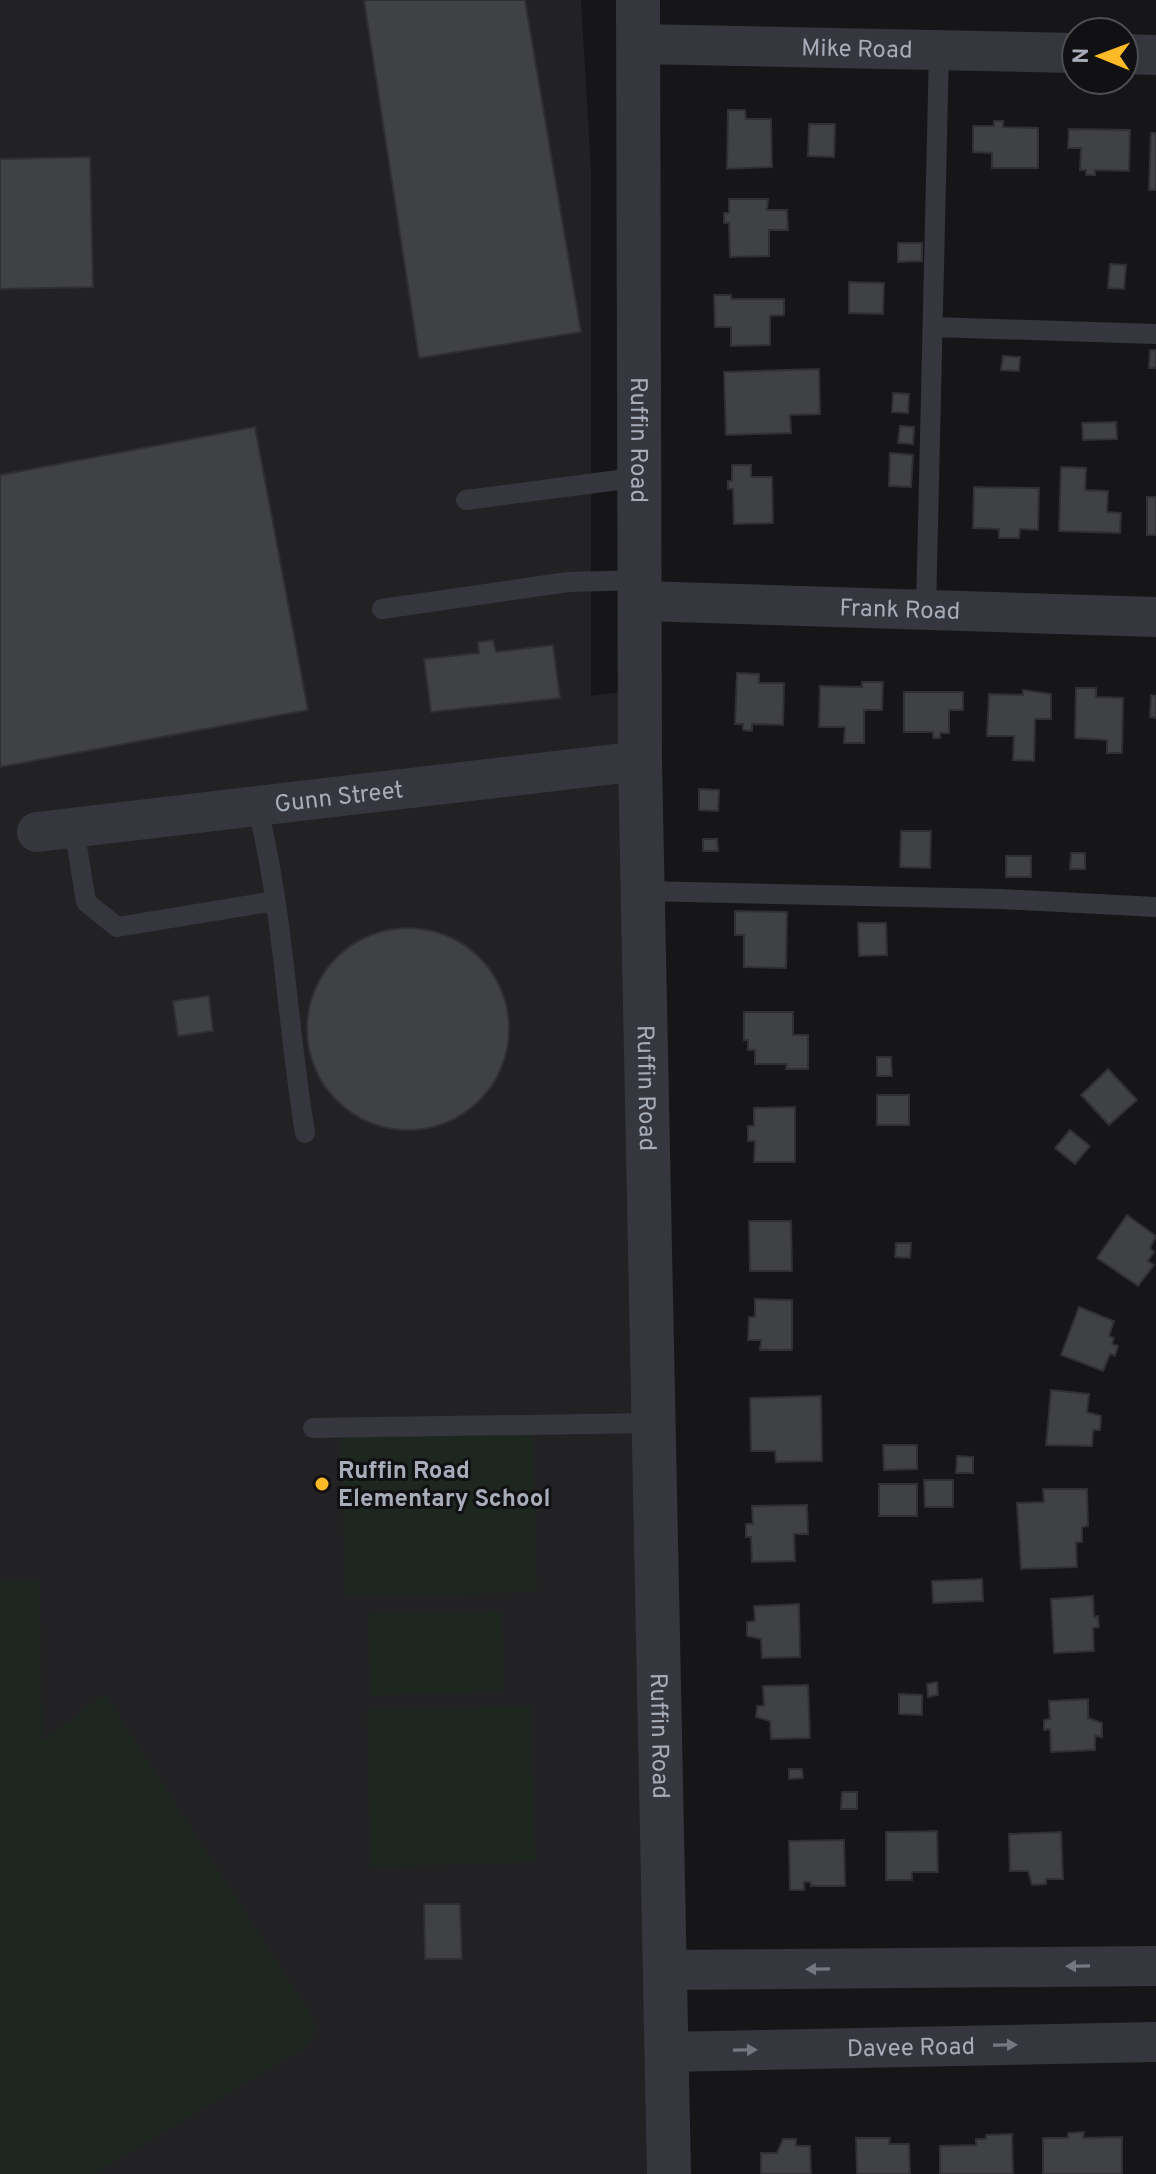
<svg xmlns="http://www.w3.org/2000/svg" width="1156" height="2174" font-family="Overpass,sans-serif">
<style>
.built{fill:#222225}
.green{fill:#1d271f}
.building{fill:#404145;stroke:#303034;stroke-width:2}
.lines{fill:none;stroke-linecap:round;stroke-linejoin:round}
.service{stroke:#36373e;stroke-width:20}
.minor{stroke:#36373e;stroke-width:40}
.tertiary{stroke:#36373e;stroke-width:44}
.oneway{fill:#747782}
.poi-dot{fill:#ffbb27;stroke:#111113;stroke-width:3}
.labels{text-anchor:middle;stroke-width:6;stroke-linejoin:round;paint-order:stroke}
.street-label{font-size:24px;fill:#a7acb9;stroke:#111113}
.poi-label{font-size:24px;font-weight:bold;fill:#a7acb9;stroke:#111113;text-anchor:start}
</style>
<rect width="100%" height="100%" fill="#161618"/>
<path class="built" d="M 0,0 L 581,0 L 591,170 L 591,696 L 629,691 L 656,2174 L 0,2174 Z"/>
<path class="green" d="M 533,1418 L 537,1592 L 345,1597 L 341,1423 Z
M 0,1582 L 40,1582 L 42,1742 L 105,1694 L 313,2018 C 317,2031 315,2038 306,2047 L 93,2174 L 0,2174 Z
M 502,1611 L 504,1692 L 370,1695 L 369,1614 Z
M 531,1706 L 535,1862 L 371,1867 L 367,1710 Z"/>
<path class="building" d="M 364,0 L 525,0 L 581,332 L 419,358 Z
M 728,110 L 745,110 L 746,119 L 771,119 L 772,167 L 727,169 Z
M 994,121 L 1003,121 L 1003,127 L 1038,128 L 1038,168 L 992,168 L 992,153 L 973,152 L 973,126 L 994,126 Z
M 809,124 L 835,124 L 834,157 L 808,156 Z
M 1069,129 L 1130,130 L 1129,171 L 1095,170 L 1095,175 L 1086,175 L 1086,170 L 1080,170 L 1081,148 L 1068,148 Z
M 1151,133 L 1156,133 L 1156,190 L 1149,190 Z
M 90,157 L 93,287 L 0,289 L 0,159 Z
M 729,199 L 768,199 L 767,210 L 787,210 L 788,230 L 769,230 L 769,256 L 730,257 L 729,223 L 724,223 L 724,213 L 729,213 Z
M 898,243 L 922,243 L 922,261 L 898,262 Z
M 1110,264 L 1126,265 L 1124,289 L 1108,288 Z
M 849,282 L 884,283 L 883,314 L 849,313 Z
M 714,295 L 731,295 L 731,299 L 784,299 L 784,315 L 770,316 L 770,345 L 731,346 L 731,327 L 715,327 Z
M 1150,350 L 1156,350 L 1156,368 L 1149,368 Z
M 1003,356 L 1020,357 L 1019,371 L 1001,370 Z
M 819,369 L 820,414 L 790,415 L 791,433 L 726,435 L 724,372 Z
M 893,393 L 909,394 L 908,413 L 892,412 Z
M 1116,422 L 1117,439 L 1083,440 L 1082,423 Z
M 900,426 L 914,427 L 913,444 L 898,443 Z
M 255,427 L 308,710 L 0,767 L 0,475 Z
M 890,453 L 913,455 L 911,487 L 889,486 Z
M 732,465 L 751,465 L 751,477 L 772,477 L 773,523 L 734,524 L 733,489 L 728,489 L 728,481 L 732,481 Z
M 1061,467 L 1086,468 L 1085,490 L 1108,491 L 1107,512 L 1121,513 L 1120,533 L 1059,531 Z
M 974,487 L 1039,488 L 1038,530 L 1020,529 L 1019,538 L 999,538 L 999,529 L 973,528 Z
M 1147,497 L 1156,497 L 1156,535 L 1147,535 Z
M 493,640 L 496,652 L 553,645 L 560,698 L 431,712 L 424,659 L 479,653 L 478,642 Z
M 737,673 L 759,674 L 759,683 L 784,683 L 783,725 L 752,724 L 752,731 L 743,730 L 743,724 L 735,724 Z
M 862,682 L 883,682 L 882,710 L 864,710 L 864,743 L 844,743 L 845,727 L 819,727 L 820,686 L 862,687 Z
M 1076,688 L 1096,688 L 1096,697 L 1123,698 L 1122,753 L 1107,753 L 1107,740 L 1075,738 Z
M 1023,690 L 1051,694 L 1051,719 L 1035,719 L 1034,761 L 1013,760 L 1014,736 L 987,736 L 989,694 L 1023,695 Z
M 904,692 L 963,692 L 963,710 L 949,710 L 949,733 L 940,733 L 940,738 L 933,738 L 933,732 L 904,732 Z
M 1151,695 L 1156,696 L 1156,718 L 1150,717 Z
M 699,789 L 719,790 L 718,811 L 699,810 Z
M 901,831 L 931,831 L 930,868 L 900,867 Z
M 703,839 L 717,839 L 718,851 L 703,851 Z
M 1071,853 L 1085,853 L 1085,869 L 1070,869 Z
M 1006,856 L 1031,856 L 1031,877 L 1006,877 Z
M 735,911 L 787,912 L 786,968 L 744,967 L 744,935 L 735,935 Z
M 858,923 L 886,923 L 887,955 L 859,956 Z
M307 1029a101 101 0 1 1 202 0a101 101 0 1 1-202 0Z
M 209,996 L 213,1031 L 178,1036 L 173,1001 Z
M 744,1012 L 793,1012 L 793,1035 L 808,1035 L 808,1069 L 786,1069 L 787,1064 L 755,1064 L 755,1050 L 748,1050 L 748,1040 L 744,1040 Z
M 877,1057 L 891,1057 L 892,1076 L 877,1076 Z
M 1108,1069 L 1137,1100 L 1109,1125 L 1081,1095 Z
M 877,1095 L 909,1095 L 909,1125 L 877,1125 Z
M 795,1107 L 795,1162 L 754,1162 L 755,1141 L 748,1141 L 748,1126 L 754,1126 L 754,1108 Z
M 1070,1130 L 1090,1146 L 1075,1164 L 1055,1148 Z
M 1127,1215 L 1156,1236 L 1150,1248 L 1154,1252 L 1148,1261 L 1154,1265 L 1138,1286 L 1097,1258 Z
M 749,1221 L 791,1221 L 792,1271 L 750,1271 Z
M 896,1243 L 911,1243 L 910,1258 L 895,1257 Z
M 755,1299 L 792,1300 L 792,1350 L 760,1350 L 761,1340 L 748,1340 L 749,1317 L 755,1317 Z
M 1079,1307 L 1114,1321 L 1109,1336 L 1114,1338 L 1112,1344 L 1118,1346 L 1115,1356 L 1110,1354 L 1103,1371 L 1061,1355 Z
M 1051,1390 L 1089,1394 L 1087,1412 L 1101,1416 L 1100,1430 L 1093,1430 L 1092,1446 L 1046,1445 Z
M 821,1396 L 822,1461 L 776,1462 L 775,1451 L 751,1451 L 750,1398 Z
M 883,1445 L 917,1445 L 917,1469 L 884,1470 Z
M 957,1456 L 973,1457 L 973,1473 L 956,1473 Z
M 924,1480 L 953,1480 L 953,1507 L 925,1507 Z
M 879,1484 L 917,1484 L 917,1516 L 879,1516 Z
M 1043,1489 L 1087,1489 L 1088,1526 L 1082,1527 L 1082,1542 L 1076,1542 L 1077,1567 L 1021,1569 L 1017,1503 L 1044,1502 Z
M 807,1505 L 808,1534 L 794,1534 L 795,1561 L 752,1562 L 751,1537 L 746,1537 L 746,1524 L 753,1524 L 752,1506 Z
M 982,1579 L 983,1601 L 933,1603 L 932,1581 Z
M 1093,1596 L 1094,1617 L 1098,1616 L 1099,1627 L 1093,1628 L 1094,1651 L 1054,1653 L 1051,1599 Z
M 799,1604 L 800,1657 L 762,1658 L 761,1639 L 747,1636 L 747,1622 L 755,1621 L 754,1606 Z
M 937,1682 L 938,1695 L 928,1697 L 927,1684 Z
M 808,1685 L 810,1738 L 771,1739 L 770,1721 L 756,1717 L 757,1706 L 764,1706 L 763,1686 Z
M 899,1694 L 922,1695 L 922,1715 L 899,1714 Z
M 1088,1699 L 1088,1718 L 1102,1723 L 1102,1737 L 1095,1736 L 1095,1750 L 1051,1752 L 1050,1729 L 1044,1730 L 1044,1720 L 1050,1719 L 1049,1701 Z
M 789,1769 L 802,1769 L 803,1778 L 789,1779 Z
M 842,1792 L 857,1792 L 857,1809 L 841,1809 Z
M 937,1831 L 938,1872 L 912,1872 L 912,1880 L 886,1880 L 886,1832 Z
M 1061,1832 L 1063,1879 L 1046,1879 L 1046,1884 L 1032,1885 L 1028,1871 L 1010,1871 L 1009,1834 Z
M 844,1840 L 845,1886 L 811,1886 L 810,1882 L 804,1882 L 804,1890 L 790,1890 L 789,1841 Z
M 424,1904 L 460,1904 L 462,1959 L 425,1959 Z
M 1084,2132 L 1083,2138 L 1122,2137 L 1122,2174 L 1043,2174 L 1043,2138 L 1068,2138 L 1068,2133 Z
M 1012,2134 L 1013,2174 L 940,2174 L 940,2146 L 976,2145 L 976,2139 L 986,2139 L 986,2135 Z
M 856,2138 L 890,2138 L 889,2144 L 909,2144 L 910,2174 L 857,2174 Z
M 783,2139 L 796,2139 L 796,2146 L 810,2146 L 811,2174 L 761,2174 L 761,2153 L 777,2153 Z"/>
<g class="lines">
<path class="service" d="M 933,327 L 1156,334
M 466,500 L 641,477
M 382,609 L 568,582 L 642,580
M 926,610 L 939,50
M 257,806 C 284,913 287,1025 305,1133
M 74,828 L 86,902 L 117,927 L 275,901
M 643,891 L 1000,899 L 1156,907
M 313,1428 L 654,1423"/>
<g class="minor">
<path id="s1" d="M 639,44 L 1076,53"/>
<path d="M 1124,54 L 1156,55"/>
<path id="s2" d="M 642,601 L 1156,617"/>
<path id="s3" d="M 37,832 L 640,761"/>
<path d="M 665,1970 L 1156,1966"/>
<path id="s4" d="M 667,2052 L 1156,2042"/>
</g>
<path class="tertiary" id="s5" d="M 638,0 L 640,761 L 669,2174"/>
</g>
<defs><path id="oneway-solid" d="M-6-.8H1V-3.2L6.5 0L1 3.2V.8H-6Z" transform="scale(2)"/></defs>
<g class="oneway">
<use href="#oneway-solid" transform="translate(1078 1966) rotate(179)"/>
<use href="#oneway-solid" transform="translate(818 1969) rotate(179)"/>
<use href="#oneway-solid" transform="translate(1005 2045) rotate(-1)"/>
<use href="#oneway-solid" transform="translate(745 2050) rotate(-1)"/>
</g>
<circle class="poi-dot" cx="322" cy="1484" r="8"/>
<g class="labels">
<g class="street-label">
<text dy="8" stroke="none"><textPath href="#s1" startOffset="218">Mike Road</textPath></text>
<text dy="8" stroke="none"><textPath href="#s5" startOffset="440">Ruffin Road</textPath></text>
<text dy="8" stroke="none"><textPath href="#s2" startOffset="258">Frank Road</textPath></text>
<text dy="8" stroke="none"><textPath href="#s3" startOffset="304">Gunn Street</textPath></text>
<text dy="8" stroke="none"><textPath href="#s5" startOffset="1088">Ruffin Road</textPath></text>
<text dy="8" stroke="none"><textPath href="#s5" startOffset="1736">Ruffin Road</textPath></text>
<text dy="8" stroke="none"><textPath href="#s4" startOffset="244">Davee Road</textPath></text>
</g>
<g class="poi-label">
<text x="338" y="1478">Ruffin Road<tspan x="338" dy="28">Elementary School</tspan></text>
</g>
</g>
<g transform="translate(1100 56) rotate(271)"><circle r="38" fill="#111113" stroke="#4d4f55" stroke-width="2"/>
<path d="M0-6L14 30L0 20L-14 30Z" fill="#ffbb27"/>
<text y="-12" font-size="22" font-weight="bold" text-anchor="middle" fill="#a7acb9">N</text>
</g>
</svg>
